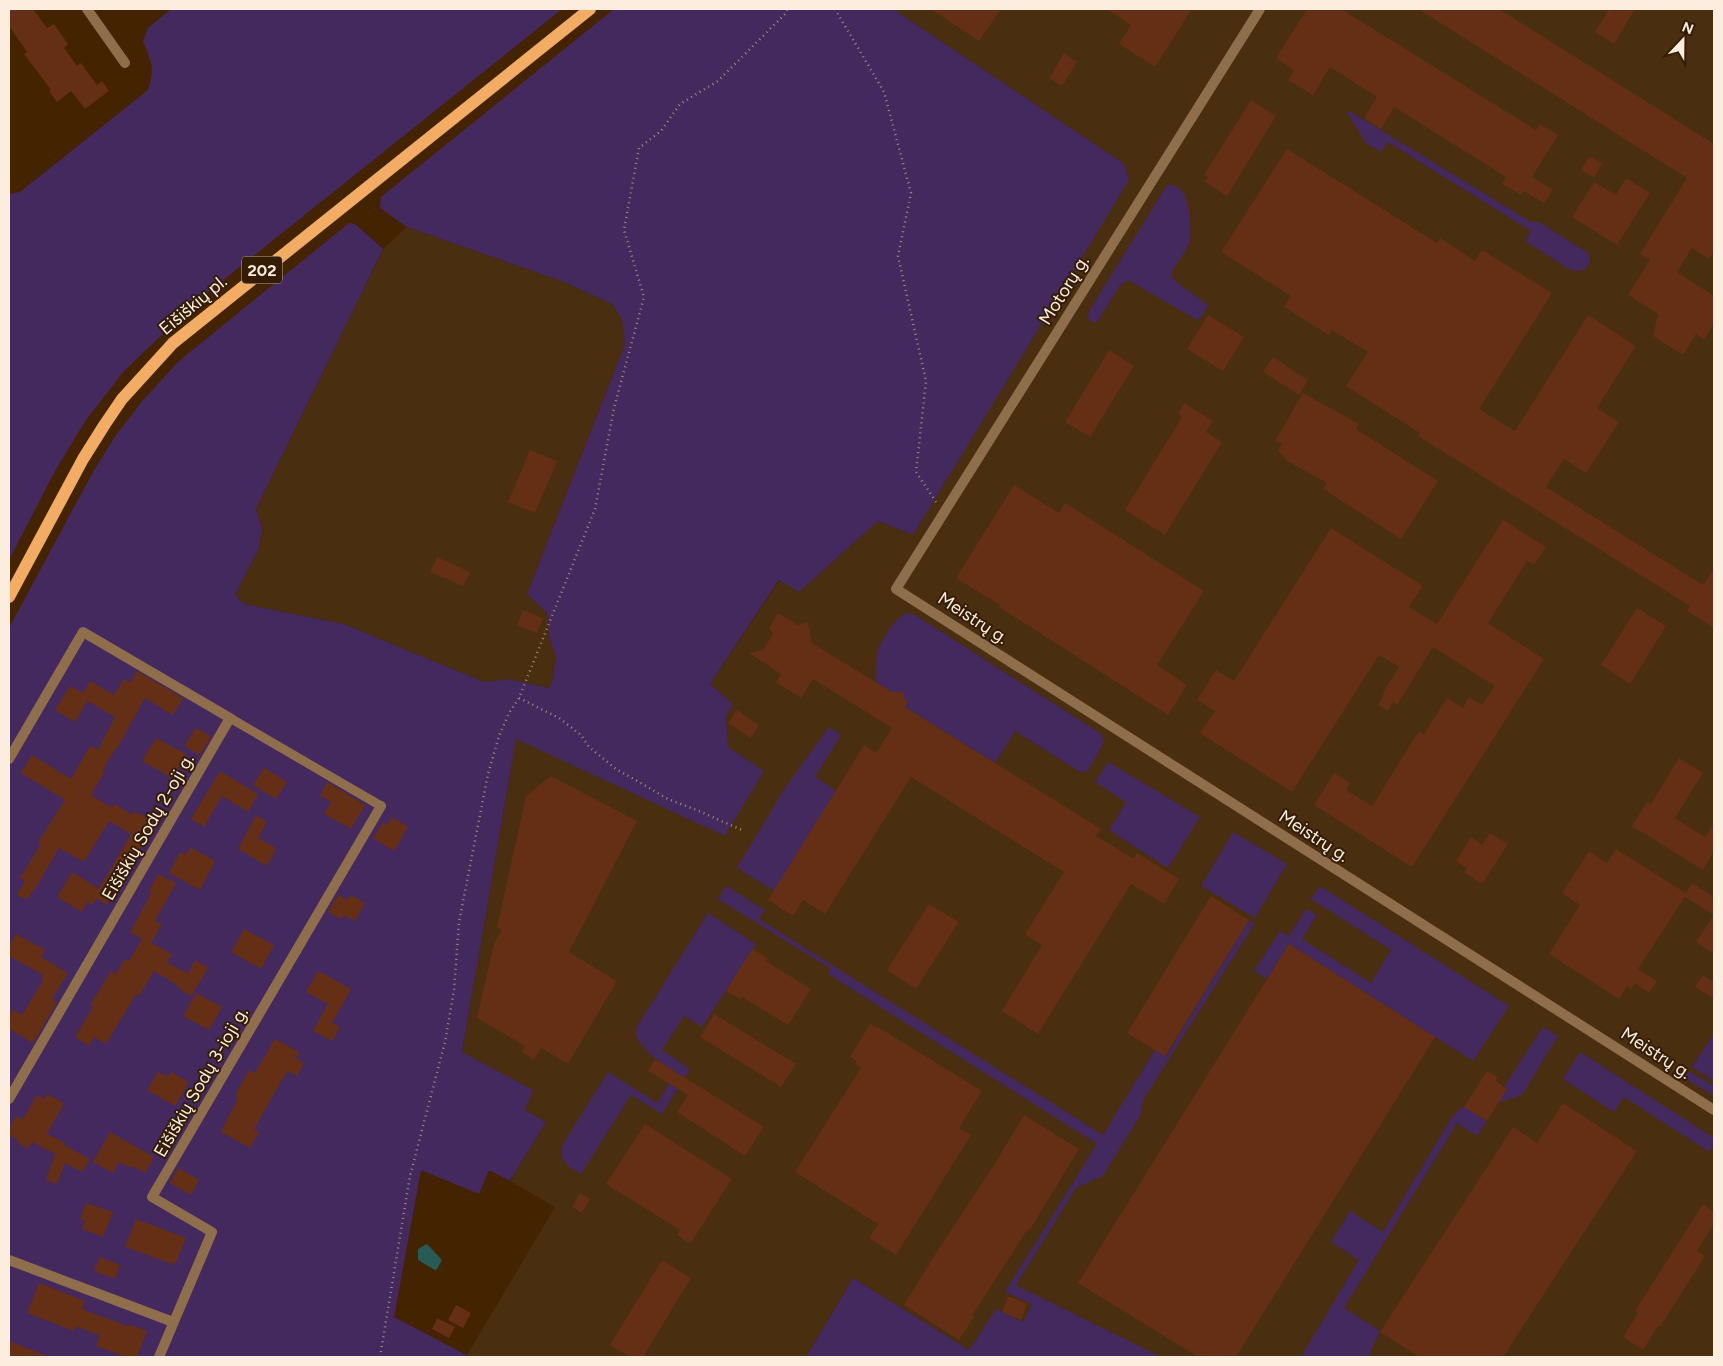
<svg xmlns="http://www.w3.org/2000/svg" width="1723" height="1366" font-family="Figtree,sans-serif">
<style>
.built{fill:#492e10;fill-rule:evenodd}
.green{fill:#44295e}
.water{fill:#275b56}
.building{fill:#642f14}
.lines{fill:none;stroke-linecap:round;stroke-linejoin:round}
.path{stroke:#a38b72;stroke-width:2.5;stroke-dasharray:1 4;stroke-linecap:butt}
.service{stroke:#8f6e4c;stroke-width:9}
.minor{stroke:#8f6e4c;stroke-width:10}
.primary{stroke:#f2ac64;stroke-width:12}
.labels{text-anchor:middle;stroke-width:4;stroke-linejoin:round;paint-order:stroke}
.shield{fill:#341d04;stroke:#c0af9d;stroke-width:1}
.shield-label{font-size:16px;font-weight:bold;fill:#fcedde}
.street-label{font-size:18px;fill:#fcedde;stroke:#341d04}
</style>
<rect width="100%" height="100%" fill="#442400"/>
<path class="built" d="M 893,9 L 1714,9 L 1714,1357 L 1143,1357 L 1023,1322 L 996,1310 L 969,1350 L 853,1278 L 806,1357 L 470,1357 L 467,1355 L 555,1207 L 510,1181 L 546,1122 L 525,1110 L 462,1052 L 516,738 L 727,747 L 726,717 L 733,704 L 710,684 L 780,580 L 799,592 L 878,521 L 913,535 L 1124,164 ZM 908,613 L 915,615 L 1100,733 L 1080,772 L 1015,731 L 994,763 L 905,707 L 908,702 L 902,692 L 898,692 Z
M 407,227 L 564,282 L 612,304 L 622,320 L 625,344 L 527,594 L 548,614 L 549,637 L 556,656 L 553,679 L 549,688 L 509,679 L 484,682 L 344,624 L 244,604 L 235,595 L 259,548 L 262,528 L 256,509 L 383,249 Z"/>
<path class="green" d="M 171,9 L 562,9 L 196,302 L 124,371 L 86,420 L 55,471 L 9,560 L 9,194 L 20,192 L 148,90 C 155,67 152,63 143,41 L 148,28 Z
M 614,9 L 893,9 L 1124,164 L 1129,180 L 913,535 L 878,521 L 799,592 L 779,580 L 710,684 L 733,704 L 726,717 L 728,747 L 764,771 L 725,836 L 516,739 L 462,1052 L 533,1090 L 525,1110 L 546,1122 L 510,1181 L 489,1170 L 479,1194 L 421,1170 L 394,1317 L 470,1357 L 9,1357 L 9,628 L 94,470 L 116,435 L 144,399 L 179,361 L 349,223 L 355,224 L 383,249 L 256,509 L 262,528 L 259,548 L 235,595 L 244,604 L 344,624 L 484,682 L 509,679 L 549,688 L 553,679 L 556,657 L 549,637 L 548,614 L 527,594 L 625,344 L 622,320 L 612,304 L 564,282 L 407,227 L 380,208 L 381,197 Z
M 1348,112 L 1351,112 L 1531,222 L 1539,222 L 1588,253 C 1591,260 1589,265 1584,270 L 1572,271 L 1525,241 L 1531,231 L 1388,142 L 1381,152 L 1366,143 L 1348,114 Z
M 1167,185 C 1188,184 1189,209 1190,224 C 1190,231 1191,238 1189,244 C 1184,254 1177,263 1172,272 L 1172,276 L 1175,281 L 1208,305 L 1202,316 L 1197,320 L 1128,280 L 1120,285 L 1097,322 L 1092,322 L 1088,318 L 1089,311 Z
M 908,613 L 915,615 L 1100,733 L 1104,742 L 1088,771 L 1080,772 L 1015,731 L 995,763 L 905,707 L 908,702 L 903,699 L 902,693 L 898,692 L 895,694 L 876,682 C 877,672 875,658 878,649 C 883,639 896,615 908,613 Z
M 829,727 L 841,735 L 815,777 L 836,791 L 774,891 L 737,868 L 785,788 Z
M 1108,762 L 1200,817 L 1168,868 L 1109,830 L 1126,802 L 1095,782 Z
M 1233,832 L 1287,864 L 1255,918 L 1201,886 Z
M 726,886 L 765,910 L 759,919 L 1103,1135 L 1155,1050 L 1166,1056 L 1249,920 L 1255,923 L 1143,1100 L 1140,1116 L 1103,1176 L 1076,1188 L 1016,1285 L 1161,1357 L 806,1357 L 853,1278 L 969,1350 L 996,1309 L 1023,1322 L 1032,1304 L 1005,1292 L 1097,1144 L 828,974 L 831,969 L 718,899 Z
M 1320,886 L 1509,1006 L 1473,1061 L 1289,944 L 1267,979 L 1254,971 L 1280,931 L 1289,936 L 1306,909 L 1317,915 L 1302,939 L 1371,983 L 1391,950 L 1311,899 Z
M 708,913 L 756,944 L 702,1027 L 684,1016 L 662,1050 L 690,1069 L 662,1114 L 631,1095 L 581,1174 L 568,1166 L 561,1156 L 563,1144 L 608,1072 L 657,1103 L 676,1072 C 660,1062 642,1051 635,1033 L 638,1025 Z
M 1543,1027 L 1558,1036 L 1522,1095 L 1498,1103 L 1507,1089 L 1504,1087 Z
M 1714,1033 L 1714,1081 L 1692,1067 Z
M 1580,1052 L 1714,1138 L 1714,1144 L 1709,1152 L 1624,1097 L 1614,1112 L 1563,1079 Z
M 1689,1071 L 1714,1086 L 1714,1096 L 1684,1078 Z
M 1464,1107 L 1487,1121 L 1477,1136 L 1457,1123 L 1344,1308 L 1380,1331 L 1368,1357 L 1301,1357 L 1359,1260 L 1331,1242 L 1350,1211 L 1383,1232 L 1452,1117 L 1461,1108 Z"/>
<path class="water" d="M 427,1244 L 442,1260 L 437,1269 L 435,1270 L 418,1260 L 418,1249 Z"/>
<path class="building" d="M 9,9 L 33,9 L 47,28 L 54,24 L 68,44 L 64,48 L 77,66 L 81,63 L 97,85 L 102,81 L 109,91 L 85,109 L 71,91 L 57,102 L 49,91 L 51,90 L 24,54 L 27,52 L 9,26 Z
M 931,9 L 1001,9 L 979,41 Z
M 1107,9 L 1192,9 L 1155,67 L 1119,44 L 1131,25 Z
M 1307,9 L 1341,9 L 1536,130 L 1540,124 L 1558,135 L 1532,177 L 1553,190 L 1544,203 L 1524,191 L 1521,195 L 1502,184 L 1506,177 L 1394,107 L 1381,129 L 1364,118 L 1377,97 L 1330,67 L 1313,95 L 1288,80 L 1294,70 L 1276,58 Z
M 1418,9 L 1499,9 L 1714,144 L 1714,251 L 1709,259 L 1692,248 L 1677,272 L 1714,296 L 1714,324 L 1704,340 L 1696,334 L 1683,355 L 1653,336 L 1658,314 L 1628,295 L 1650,260 L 1640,254 L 1687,178 Z
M 1609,9 L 1635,9 L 1614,44 L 1595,32 Z
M 1064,53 L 1077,62 L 1062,86 L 1049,78 Z
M 1251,100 L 1276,116 L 1227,196 L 1205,182 L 1208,177 L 1204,175 Z
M 1287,149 L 1437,243 L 1440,238 L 1475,261 L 1482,250 L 1552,293 L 1479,409 L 1515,431 L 1588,315 L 1636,346 L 1597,408 L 1619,422 L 1586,473 L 1564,459 L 1546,487 L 1703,585 L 1714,568 L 1714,628 L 1687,611 L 1690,606 L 1418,436 L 1420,433 L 1346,386 L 1368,352 L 1332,330 L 1329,335 L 1284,307 L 1291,296 L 1221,252 Z
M 1590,156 L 1602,164 L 1594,178 L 1581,170 Z
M 1626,178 L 1650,193 L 1617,245 L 1572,217 L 1594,182 L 1616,195 Z
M 1208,315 L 1244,337 L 1223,371 L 1187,349 Z
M 1109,350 L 1134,366 L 1090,437 L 1065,422 Z
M 1273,357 L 1308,380 L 1299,395 L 1263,372 Z
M 1303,393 L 1359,424 L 1356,429 L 1438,481 L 1401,539 L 1323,489 L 1327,483 L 1287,461 L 1278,451 L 1282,444 L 1275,441 Z
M 1184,403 L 1213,421 L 1206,432 L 1222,442 L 1165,535 L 1125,510 L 1182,417 L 1178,414 Z
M 530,450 L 557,461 L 535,513 L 508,502 Z
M 1014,485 L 1059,513 L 1065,503 L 1204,591 L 1157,665 L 1187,685 L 1168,715 L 999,607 L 1000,605 L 956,578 Z
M 1503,520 L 1546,547 L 1534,565 L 1527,561 L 1488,623 L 1544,659 L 1412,867 L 1314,805 L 1334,773 L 1350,783 L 1346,790 L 1372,806 L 1419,731 L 1424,734 L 1447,698 L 1463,708 L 1469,697 L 1482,705 L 1495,686 L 1433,647 L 1397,705 L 1393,702 L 1388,711 L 1378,705 L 1384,695 L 1382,694 L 1399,667 L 1379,655 L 1292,792 L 1200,733 L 1215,711 L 1197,700 L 1216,670 L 1234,681 L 1331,528 L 1423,586 L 1409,607 L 1437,624 Z
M 437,557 L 470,572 L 463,586 L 430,572 Z
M 1637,608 L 1666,626 L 1630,684 L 1601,665 Z
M 523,610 L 543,618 L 537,633 L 517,625 Z
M 778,613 L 798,625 L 808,622 L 812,643 L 892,692 L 904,692 L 904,699 L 908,702 L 905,707 L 1101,829 L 1096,836 L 1134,859 L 1137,853 L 1179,879 L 1164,904 L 1131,884 L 1038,1034 L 1002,1011 L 1042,945 L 1025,934 L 1064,872 L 911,777 L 825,914 L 803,900 L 793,916 L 768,900 L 864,745 L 876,753 L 892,728 L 813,679 L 801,698 L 776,682 L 781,674 L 749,653 L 763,650 L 773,634 L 769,628 Z
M 137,671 L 183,698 L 173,715 L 145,698 L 116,750 L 115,749 L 103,770 L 105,771 L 91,795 L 112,808 L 114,803 L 132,815 L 134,811 L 155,823 L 107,905 L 96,898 L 92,905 L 87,902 L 82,912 L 57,897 L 72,872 L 99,889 L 131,834 L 109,821 L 84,862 L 59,848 L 34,891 L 33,890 L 27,900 L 17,895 L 25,881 L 20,878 L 41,844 L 38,842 L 65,800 L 21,773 L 32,755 L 71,779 L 90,746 L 98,750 L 115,717 L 87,701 L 75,722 L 55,710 L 70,686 L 83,693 L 90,681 L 114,695 L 124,679 L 130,683 Z
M 737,710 L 759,726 L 750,738 L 728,723 Z
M 196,728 L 211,736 L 200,755 L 184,746 Z
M 156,738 L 186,754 L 172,778 L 142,761 Z
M 1679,758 L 1703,773 L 1675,818 L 1705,837 L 1714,823 L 1714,851 L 1703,870 L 1632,826 L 1647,802 L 1651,804 Z
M 264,768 L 287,782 L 276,799 L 253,785 Z
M 220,771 L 258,794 L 248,812 L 222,796 L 204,827 L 191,819 Z
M 551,776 L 637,821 L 569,952 L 617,981 L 568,1064 L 541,1048 L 534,1060 L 522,1052 L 525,1046 L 477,1018 L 494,943 L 502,930 L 497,927 L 526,796 Z
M 327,782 L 365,805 L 351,829 L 324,814 L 331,802 L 320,795 Z
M 256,815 L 267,822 L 258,838 L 276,848 L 267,866 L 238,849 Z
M 392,817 L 408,827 L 394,851 L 373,838 L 383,822 L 387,825 Z
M 1490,833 L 1508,844 L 1482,884 L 1464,872 L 1467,868 L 1456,861 L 1471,837 L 1482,845 Z
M 190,847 L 215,861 L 200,890 L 169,873 L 180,852 L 186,855 Z
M 1616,849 L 1686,893 L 1692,883 L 1714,897 L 1714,954 L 1696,942 L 1714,915 L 1685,897 L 1638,969 L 1657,981 L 1649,993 L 1635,983 L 1631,989 L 1627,986 L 1619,999 L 1549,954 L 1580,905 L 1562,893 L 1589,851 L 1607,863 Z
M 158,874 L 176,883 L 155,921 L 162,924 L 151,943 L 172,954 L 167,962 L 188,974 L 195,960 L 208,968 L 191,996 L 178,988 L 179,986 L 154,971 L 139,996 L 136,994 L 106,1044 L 94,1037 L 89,1046 L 75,1037 L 93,1007 L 90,1005 L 111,971 L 116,974 L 125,959 L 129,961 L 142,939 L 130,932 L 151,894 L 148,892 Z
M 338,895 L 347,900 L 351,895 L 365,903 L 355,921 L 343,915 L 341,919 L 328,912 Z
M 1211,896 L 1249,920 L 1165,1056 L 1127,1033 Z
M 929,904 L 959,922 L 916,989 L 887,970 Z
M 244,929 L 274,945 L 261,969 L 231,952 Z
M 16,934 L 45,950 L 41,957 L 68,973 L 52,999 L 57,1002 L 33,1043 L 9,1029 L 9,1017 L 13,1009 L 22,1015 L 43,981 L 41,979 L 43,975 L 9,956 L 9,947 Z
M 1289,944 L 1435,1037 L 1236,1357 L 1198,1357 L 1078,1283 Z
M 752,949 L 768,958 L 766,961 L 811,989 L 788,1025 L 742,997 L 740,999 L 726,991 Z
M 318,971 L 351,989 L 332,1023 L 340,1027 L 332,1041 L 313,1031 L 328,1004 L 306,992 Z
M 1703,975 L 1714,982 L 1714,999 L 1695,987 Z
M 196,993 L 222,1007 L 209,1030 L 183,1016 Z
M 714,1014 L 796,1064 L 781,1087 L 700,1037 Z
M 870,1024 L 877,1028 L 878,1027 L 982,1091 L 959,1128 L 971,1135 L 896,1255 L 869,1238 L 878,1224 L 795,1172 L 861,1068 L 855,1064 L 857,1061 L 850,1057 Z
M 275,1039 L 299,1052 L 296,1058 L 304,1063 L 297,1076 L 288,1071 L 284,1078 L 283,1078 L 254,1129 L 259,1132 L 250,1148 L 221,1132 L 238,1098 L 235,1096 L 249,1070 L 255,1073 Z
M 655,1059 L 764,1127 L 745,1156 L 677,1112 L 688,1095 L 648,1071 Z
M 1487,1071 L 1498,1077 L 1495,1081 L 1507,1089 L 1487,1121 L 1464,1107 Z
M 158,1072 L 168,1077 L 171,1072 L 189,1082 L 175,1106 L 147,1090 Z
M 47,1094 L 64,1103 L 47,1134 L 65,1143 L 64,1145 L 90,1159 L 82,1172 L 65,1163 L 57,1184 L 46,1180 L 55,1154 L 32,1142 L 28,1149 L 18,1143 L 19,1141 L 9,1135 L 9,1130 L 16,1116 L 23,1119 L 37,1095 L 44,1099 Z
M 1563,1103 L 1637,1151 L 1503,1357 L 1419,1357 L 1380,1332 L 1513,1127 L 1537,1143 Z
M 1024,1115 L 1079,1149 L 1031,1228 L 1025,1233 L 972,1316 L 974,1317 L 959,1340 L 904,1305 L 938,1250 L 994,1165 Z
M 645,1124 L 732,1179 L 690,1244 L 677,1235 L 680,1230 L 606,1184 Z
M 110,1132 L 154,1157 L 145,1173 L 133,1166 L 131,1168 L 119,1162 L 113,1173 L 93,1162 Z
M 178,1168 L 199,1180 L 191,1195 L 170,1183 Z
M 580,1193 L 590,1199 L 582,1213 L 572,1207 Z
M 86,1203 L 113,1212 L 103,1237 L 82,1229 L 85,1221 L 80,1219 Z
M 1703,1204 L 1714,1212 L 1714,1224 L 1697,1251 L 1705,1256 L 1660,1327 L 1658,1326 L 1643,1350 L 1623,1337 L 1638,1313 L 1635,1311 Z
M 136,1219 L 186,1238 L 175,1265 L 125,1247 Z
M 100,1257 L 120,1265 L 115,1279 L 94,1271 Z
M 662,1260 L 691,1278 L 643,1357 L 630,1357 L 610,1345 Z
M 39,1283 L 85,1301 L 82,1308 L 85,1309 L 84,1310 L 130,1327 L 130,1325 L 147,1331 L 137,1357 L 118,1357 L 119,1354 L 96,1346 L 100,1336 L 76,1326 L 74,1331 L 27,1313 Z
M 1008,1296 L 1027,1304 L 1021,1320 L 1002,1312 Z
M 456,1305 L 471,1313 L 463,1328 L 448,1320 Z
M 437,1318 L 455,1327 L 449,1338 L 432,1329 Z
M 9,1341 L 47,1356 L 47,1357 L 9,1357 Z"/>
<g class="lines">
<path class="path" d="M 835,9 L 884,92 L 911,193 L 898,256 L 926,381 L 916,472 L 936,502
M 519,698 L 559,718 L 581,735 L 589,747 L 616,769 L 639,782 L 668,799 L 699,811 L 744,831
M 380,1357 L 410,1176 L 445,1042 L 454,990 L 459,922 L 488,774 L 499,736 L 509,713 L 519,698 L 595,509 L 614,408 L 644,297 L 624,230 L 639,148 L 661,131 L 680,104 L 718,81 L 785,14 L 787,9"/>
<path class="service" d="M 230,718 L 381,806"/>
<path class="minor" d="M 87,9 L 125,63
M 1260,9 L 896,589 L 1714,1110
M 9,759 L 83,632 L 230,718 L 9,1099
M 9,1260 L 173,1322
M 159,1357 L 212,1232 L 152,1197 L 381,806"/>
<path class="primary" d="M 9,597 L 83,459 L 105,424 L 122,399 L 173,343 L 590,9"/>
</g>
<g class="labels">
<rect class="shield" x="242" y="256.5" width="40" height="27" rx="4"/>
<g class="shield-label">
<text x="262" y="276">202</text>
</g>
<g class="street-label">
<text transform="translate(1064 290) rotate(-58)" y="6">Motorų g.</text>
<text transform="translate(193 305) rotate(-40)" y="6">Eišiškių pl.</text>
<text transform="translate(973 618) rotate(33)" y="6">Meistrų g.</text>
<text transform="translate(148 827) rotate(-60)" y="6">Eišiškių Sodų 2-oji g.</text>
<text transform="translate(1314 836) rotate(33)" y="6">Meistrų g.</text>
<text transform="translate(1656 1053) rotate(33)" y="6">Meistrų g.</text>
<text transform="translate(201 1082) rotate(-60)" y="6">Eišiškių Sodų 3-ioji g.</text>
</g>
</g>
<rect width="1723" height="1366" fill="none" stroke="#fcedde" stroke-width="20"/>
<g transform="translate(1683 40) rotate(22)" stroke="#341d04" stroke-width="4" paint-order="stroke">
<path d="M0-4L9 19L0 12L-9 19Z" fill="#fcedde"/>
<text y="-8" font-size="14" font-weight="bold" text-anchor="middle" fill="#fcedde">N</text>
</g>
</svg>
